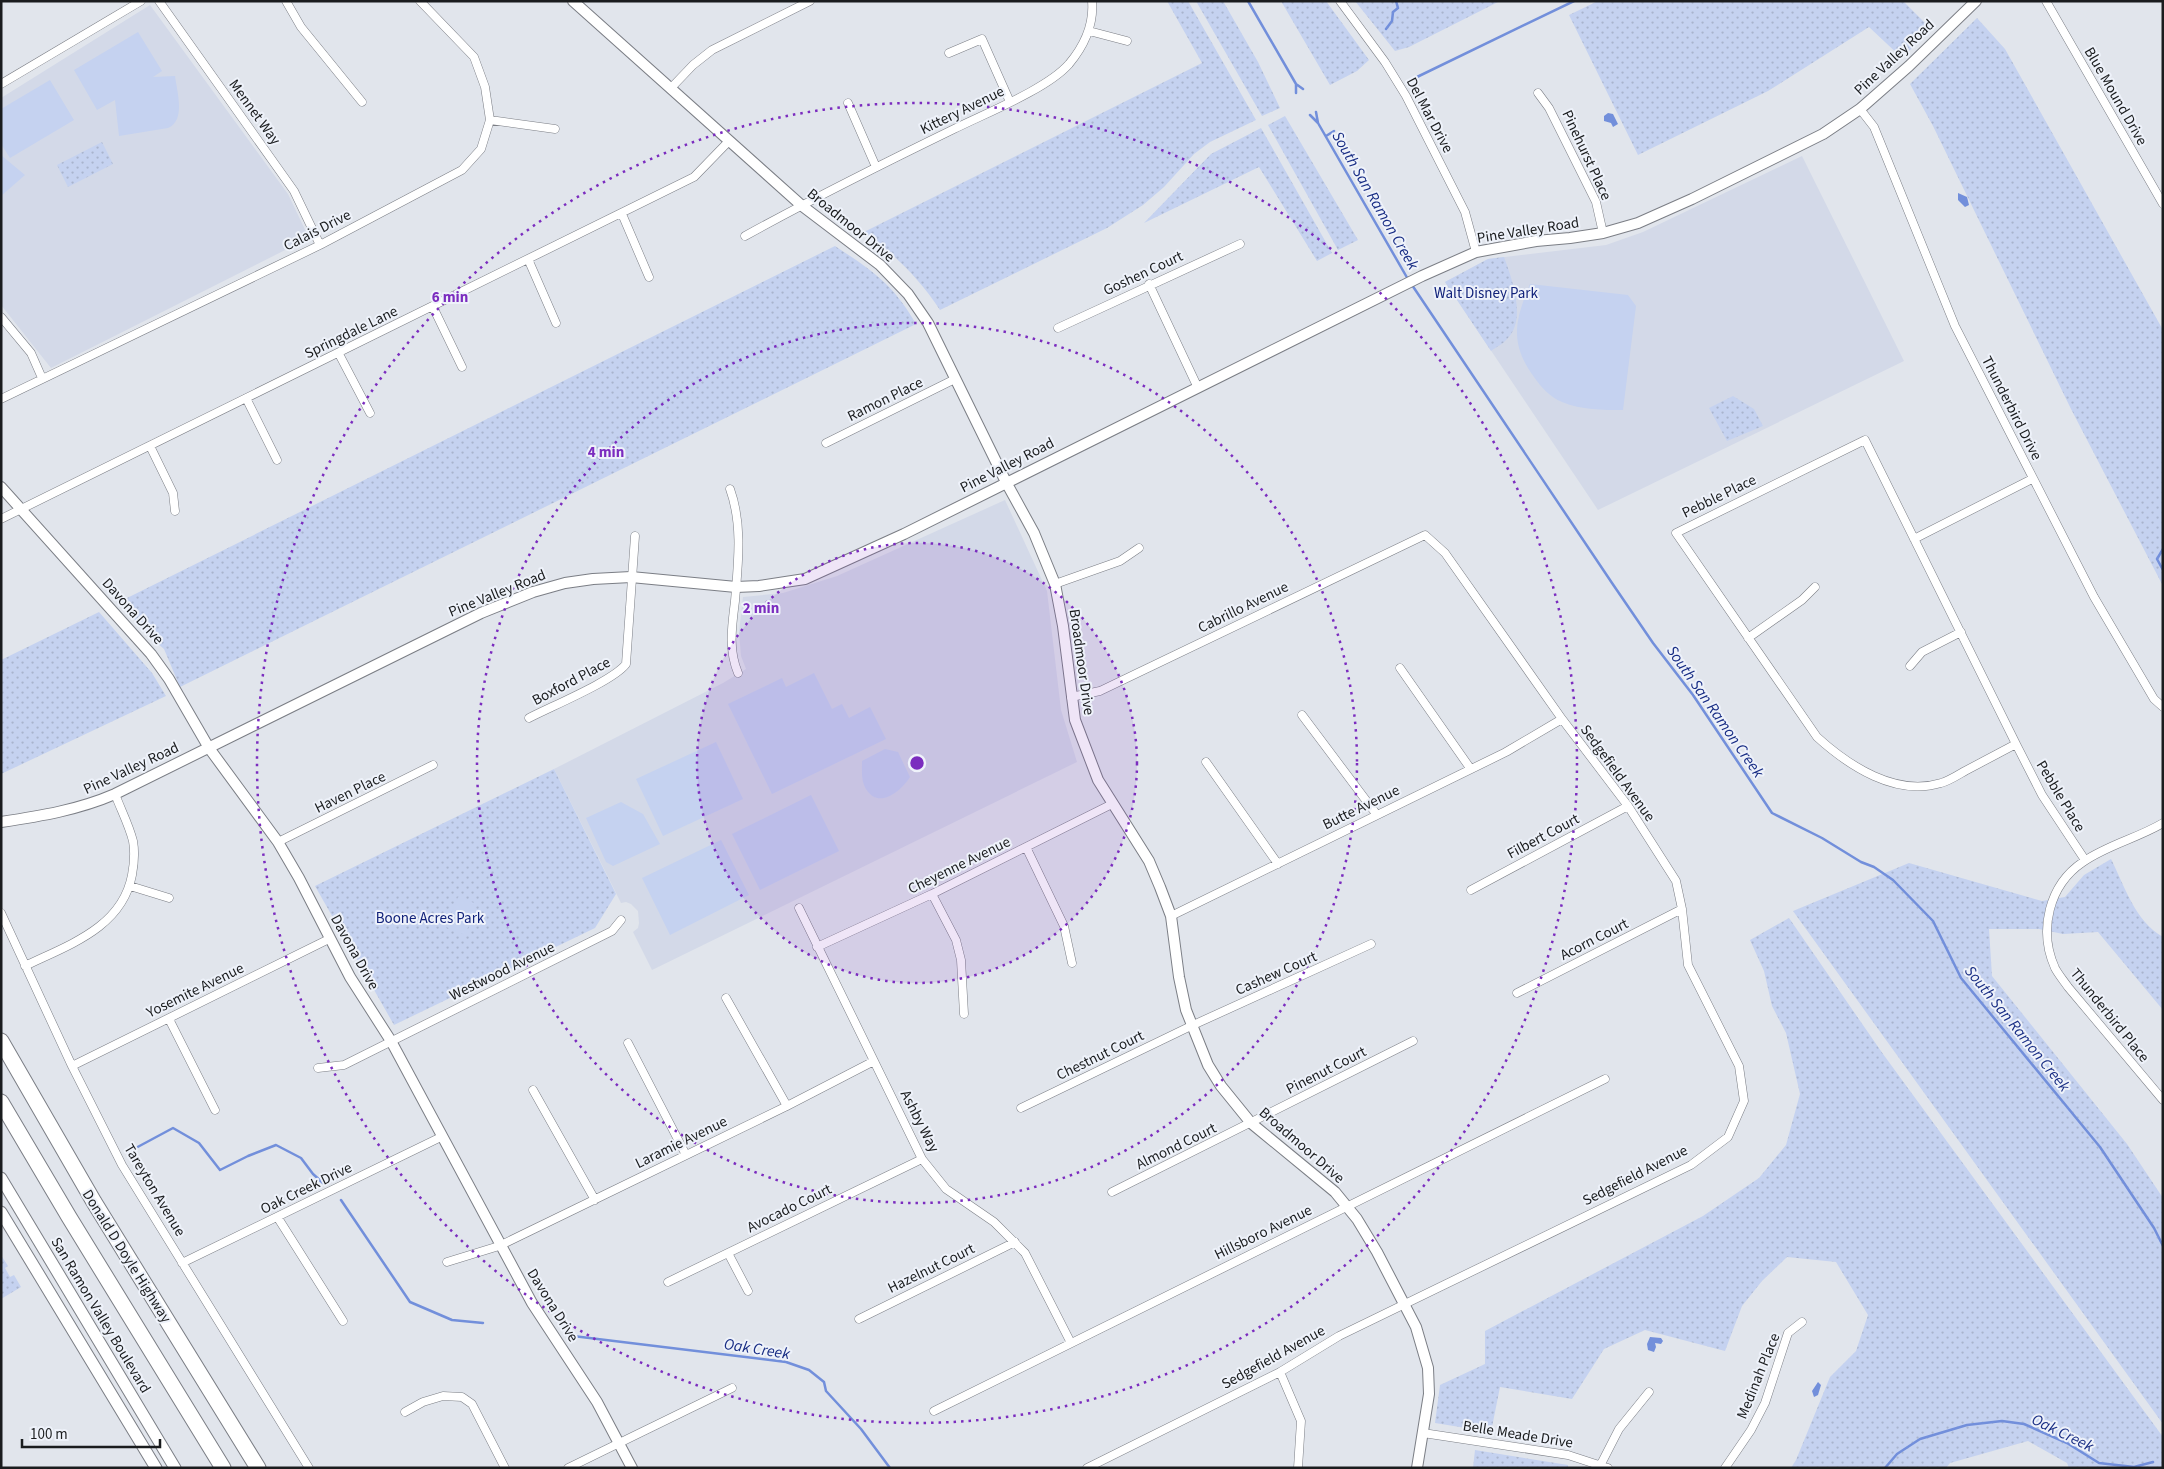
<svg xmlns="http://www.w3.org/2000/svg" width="2164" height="1469" font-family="'Source Sans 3',sans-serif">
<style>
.built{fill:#d3d9e8}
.green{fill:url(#green-dots)}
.pitch{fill:#c5d2f0}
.water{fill:#728fdb}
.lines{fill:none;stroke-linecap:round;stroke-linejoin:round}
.stream{stroke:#728fdb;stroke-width:2.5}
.minor-casing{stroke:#7b7e85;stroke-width:9}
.tertiary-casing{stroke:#7b7e85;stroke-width:12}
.secondary-casing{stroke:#7b7e85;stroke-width:13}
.motorway-casing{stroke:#7b7e85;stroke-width:17}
.minor{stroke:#fff;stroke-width:8}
.tertiary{stroke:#fff;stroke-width:10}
.secondary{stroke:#fff;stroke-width:11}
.motorway{stroke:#fff;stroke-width:15}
.ring{fill:none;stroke:#7b2cbf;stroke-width:2.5;stroke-dasharray:2.5 5}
.labels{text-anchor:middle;stroke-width:4;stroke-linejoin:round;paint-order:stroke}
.street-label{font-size:15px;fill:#1a1c1e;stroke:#eef2fa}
.park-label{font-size:15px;fill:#11227a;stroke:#eef2fa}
.water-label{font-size:16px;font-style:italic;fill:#182d84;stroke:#eef2fa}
.centre{fill:#7b2cbf;stroke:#eef2fa;stroke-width:2.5}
.ring-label{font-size:15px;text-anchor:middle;font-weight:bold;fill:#7b2cbf;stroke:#eef2fa;stroke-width:4;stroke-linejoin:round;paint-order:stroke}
</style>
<defs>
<pattern id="green-dots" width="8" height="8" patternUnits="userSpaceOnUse" patternTransform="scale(1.25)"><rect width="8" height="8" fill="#c5d2f0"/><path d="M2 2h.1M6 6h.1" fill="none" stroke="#a9b4cd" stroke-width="1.8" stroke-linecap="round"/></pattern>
</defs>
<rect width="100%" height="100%" fill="#e1e5ec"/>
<path class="built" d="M 150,5 L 288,194 L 309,238 L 51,368 L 1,305 L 1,98 Z
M 1802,156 L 1904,361 L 1598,510 L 1445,282 L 1488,259 L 1606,245 L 1643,232 Z
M 1005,500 L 1047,591 L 1061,710 L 1077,762 L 652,970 L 633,932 L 638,928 L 639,923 L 638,911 L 631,904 L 626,902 L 621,903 L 554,769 L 723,683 L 746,669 L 741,656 L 739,632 L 743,597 L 783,593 L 837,576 Z"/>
<path class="green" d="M 1167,1 L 1188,1 L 1256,120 L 1210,142 L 1194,154 L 1164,187 L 1143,205 L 1107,228 L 940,310 C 919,278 894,254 864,232 L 1202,63 Z
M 1196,1 L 1223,1 L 1258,62 L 1280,108 L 1262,116 Z
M 1281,1 L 1326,1 L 1369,60 L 1357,71 L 1330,85 Z
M 1355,1 L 1500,1 L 1409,47 L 1395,51 Z
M 1598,1 L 1903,1 L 1931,29 L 1902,58 L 1869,27 L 1768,91 L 1638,155 L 1569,15 Z
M 1977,18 L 2005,49 L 2163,330 L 2163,586 L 2071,409 L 1933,126 L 1910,84 Z
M 1285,116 L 1358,240 L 1338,250 L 1268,125 Z
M 1261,128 L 1332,253 L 1317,261 L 1259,167 L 1144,223 L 1211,154 Z
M 102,142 L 113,164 L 68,187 L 57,165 Z
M 835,246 C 873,271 893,284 916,324 L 180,687 L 164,649 L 144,632 L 121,601 Z
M 1504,257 C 1512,279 1527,320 1507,339 C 1503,344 1496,347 1491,351 L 1445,282 L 1488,259 Z
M 1733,396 L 1754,409 L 1763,426 L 1727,441 L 1709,408 Z
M 99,612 L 152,673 L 166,696 L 1,774 L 1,660 Z
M 554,769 L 616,894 L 595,928 L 394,1025 L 315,886 Z
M 2111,859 C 2125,887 2135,921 2163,937 L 2163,1010 L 2098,932 L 2063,934 L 2039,929 L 1989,929 L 1992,976 L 2127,1144 L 2163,1198 L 2163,1424 L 1793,911 L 1909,863 L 2042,901 L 2065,897 L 2084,875 Z
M 1789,918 L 1883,1054 L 2163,1437 L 2163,1468 L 2069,1468 L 2067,1463 L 2028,1441 L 1950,1463 L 1946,1468 L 1791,1468 L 1796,1460 L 1830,1377 L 1856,1351 L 1868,1315 L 1836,1262 L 1787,1257 L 1762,1281 L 1742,1306 L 1725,1351 L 1645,1330 L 1604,1349 L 1572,1399 L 1500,1387 L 1491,1432 L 1435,1423 L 1440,1385 L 1485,1364 L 1485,1331 L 1703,1216 L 1759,1178 L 1786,1145 L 1800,1094 L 1786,1033 L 1772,1006 L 1764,971 L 1750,940 Z
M 1,1255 L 8,1266 L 5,1268 L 10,1277 L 14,1275 L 21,1287 L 1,1299 Z
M 1475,1450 L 1568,1465 L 1568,1468 L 1473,1468 Z"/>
<path class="pitch" d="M 138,32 L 162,71 L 153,77 L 175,76 C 177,92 186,120 168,128 L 119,136 L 115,100 L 97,110 L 74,70 Z
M 50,80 L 74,120 L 10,158 L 1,144 L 1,109 Z
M 1,155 L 25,175 L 1,196 Z
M 1530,284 L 1628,295 L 1636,306 L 1623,410 C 1602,410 1582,410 1562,402 C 1550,397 1541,387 1534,377 C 1509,343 1515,320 1530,284 Z
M 814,673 L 832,709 L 842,704 L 849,718 L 870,707 L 886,739 L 772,794 L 728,704 L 782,678 L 786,687 Z
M 716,742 L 743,799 L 663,836 L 636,779 Z
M 885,749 L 898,752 L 910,777 C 901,791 879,810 866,789 C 861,781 862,770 862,761 Z
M 811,795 L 839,851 L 760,890 L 732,834 Z
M 621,802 L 643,814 L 660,844 L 613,866 L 606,862 L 586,818 Z
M 721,840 L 749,895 L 670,935 L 642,878 Z
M 458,897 L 477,904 L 465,935 L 446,927 Z"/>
<path class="water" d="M 1608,113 L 1613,114 L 1618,124 L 1613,127 L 1611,123 L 1604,121 L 1604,116 Z
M 1958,193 L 1967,197 L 1969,205 L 1965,207 L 1958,200 Z
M 1650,1337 L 1661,1338 L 1663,1341 L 1661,1344 L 1655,1343 L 1656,1347 L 1654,1352 L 1648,1350 L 1647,1344 Z
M 1818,1382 L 1821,1385 L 1818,1395 L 1814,1397 L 1812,1391 Z"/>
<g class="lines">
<path class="stream" d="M 1248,1 L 1296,84 L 1303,89
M 1386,29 L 1392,21 L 1393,12 L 1398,8 L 1396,1
M 1417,77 L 1574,1
M 1296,84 L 1296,93
M 1316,112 L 1318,123 L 1409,281
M 1310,115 L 1318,123
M 1326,136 L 1334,131
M 1412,285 L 1612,583 L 1653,643 L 1693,695 L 1772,813 L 1822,838 L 1861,862 L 1874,867 L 1893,880 L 1933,921 L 1961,978 L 2100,1147 L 2154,1228 L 2163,1246
M 2163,549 L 2157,559 L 2163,570
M 132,1150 L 173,1128 L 199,1143 L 220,1170 L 248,1156 L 276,1145 L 301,1158 L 313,1174 L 323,1183
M 341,1200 L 410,1302 L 452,1320 L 483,1323
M 573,1336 L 786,1362 L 809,1370 L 824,1382 L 826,1391 L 861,1429 L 890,1468
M 1885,1468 L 1897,1454 L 1920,1439 L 1967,1425 L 2002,1421 L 2024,1424 L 2067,1443 L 2099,1463 L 2134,1467 L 2153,1462"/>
<defs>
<path id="minor" d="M 159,1 L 294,191 L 320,245
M 286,1 L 301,27 L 362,102
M 1340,1 L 1385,62 L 1406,96 L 1465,212 L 1476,252
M 2046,1 L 2163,204
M 1089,31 L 1127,41
M 949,53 L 982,39 L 1010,102
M 1,84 L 141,1
M 671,88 L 693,65 L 712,50 L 810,1
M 1538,93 L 1549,108 L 1596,202 L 1603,233
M 848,103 L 876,167
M 1860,109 L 1874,127 L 1955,326 L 2094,597 L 2154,699 L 2163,707
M 490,120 L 555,129
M 622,214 L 649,277
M 745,236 C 814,198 884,163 954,129 C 986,113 1047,89 1069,64 C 1084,46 1094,24 1092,1
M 528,259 L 556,323
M 1149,284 L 1198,388
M 433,307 L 462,367
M 1,317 L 31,353 L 42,378
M 1058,328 L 1240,244
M 339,354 L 370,413
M 246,398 L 277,460
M 1,399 L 320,245 L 462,170 L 481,149 L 490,120 L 485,87 L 474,57 L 420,1
M 826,443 L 955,379
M 150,446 L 173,493 L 175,511
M 730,489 C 743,525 738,564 735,601 C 732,626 728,649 738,673
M 1,519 L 694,177 L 729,141
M 1914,539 L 2032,479
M 1055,584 L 1120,561 L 1139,548
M 1748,638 L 1802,600 L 1815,587
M 1910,666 L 1922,652 L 1961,632
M 1400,668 L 1470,768
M 1071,697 L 1100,691 L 1425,535 L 1445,553 L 1562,719 L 1628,806 L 1676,881 L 1682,909 L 1688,965 L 1739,1066 L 1744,1101 L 1728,1137 L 1691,1165 L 1339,1336 L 1280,1372 L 1087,1468
M 1302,715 L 1377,815
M 529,718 C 552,706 613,681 626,664 L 635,536
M 2016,744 L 1865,440 L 1676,533 L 1817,737 C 1849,766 1896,797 1941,783 C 1949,781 1958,775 1965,771 C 1982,762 1999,753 2016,744 L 2042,795 L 2085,860
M 1206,762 L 1278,864
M 2163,823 C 2138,838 2107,845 2083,862 C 2049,885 2038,930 2055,968 C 2058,974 2064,981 2068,987 L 2163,1100
M 278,842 L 433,765
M 1026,847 L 1064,926 L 1072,963
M 130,886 L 169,898
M 1471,890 L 1628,806
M 932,894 L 956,940 L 961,960 L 964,1014
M 799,908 L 922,1159 L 946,1189 L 994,1222 L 1025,1253 L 1071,1343
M 1,913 L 72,1066 L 122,1165 L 309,1468
M 1171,916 L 1506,752 L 1562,719
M 817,947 L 932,894 L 1112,804
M 25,966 C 68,945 122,928 132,875 C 134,864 135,852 133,841 C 129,825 121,810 115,794
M 1517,993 L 1682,909
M 726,998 L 787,1106
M 169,1019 L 215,1110
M 628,1043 L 686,1155
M 72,1066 L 329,939
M 318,1068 L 344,1065 L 612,931 L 621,920
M 533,1090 L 595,1200
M 1021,1108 L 1191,1026 L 1371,944
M 1112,1192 L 1413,1041
M 278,1218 L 343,1321
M 728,1253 L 748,1291
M 447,1262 L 499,1246 L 787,1106 L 874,1061
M 182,1263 L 441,1137
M 668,1282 L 922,1159
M 859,1319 L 1015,1242
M 1280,1372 L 1301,1421 L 1298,1468
M 934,1411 L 1605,1079
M 405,1412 L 423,1402 L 443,1396 L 462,1397 L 472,1404 L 505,1468
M 1423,1433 L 1568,1455 L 1608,1468
M 1601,1464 L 1619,1429 L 1649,1392
M 568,1468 L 732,1388
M 1725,1468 L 1751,1430 L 1765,1403 L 1788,1333 L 1802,1322"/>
<path id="tertiary" d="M 573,1 L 801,205 L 880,265 L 908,294 L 928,323 L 1006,482 L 1034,533 L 1055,584 L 1063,626 L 1075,720 L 1098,780 L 1149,861 L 1160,887 L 1171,916 L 1179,977 L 1186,1010 L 1208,1065 L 1221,1086 L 1251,1123 L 1335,1192 L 1357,1219 L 1377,1252 L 1416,1327 L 1428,1368 L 1429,1394 L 1417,1468
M 1,487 L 151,654 L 169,679 L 209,748 L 278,842 L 299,878 L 350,977 L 391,1041 L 532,1303 L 597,1402 L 632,1468
M 1,822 C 41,816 78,810 115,794 L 481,613 L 533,592 L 565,583 L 593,579 L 631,577 L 736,587 L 759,586 L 805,579 L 904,534 L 1422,276 L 1476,252 L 1536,241 L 1570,238 L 1603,233 L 1638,223 L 1692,199 L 1823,134 L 1860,109 L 1909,66 L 1976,1"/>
<path id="secondary" d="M 1,1178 L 175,1468
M 1,1212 L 156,1468"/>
<path id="motorway" d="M 1,1041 L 94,1202 L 258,1468
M 1,1102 L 69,1217 L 223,1468"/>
</defs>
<use href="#minor" class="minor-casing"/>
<use href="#tertiary" class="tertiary-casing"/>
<use href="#secondary" class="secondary-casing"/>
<use href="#motorway" class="motorway-casing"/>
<use href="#minor" class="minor"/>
<use href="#tertiary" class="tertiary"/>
<use href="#secondary" class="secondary"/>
<use href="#motorway" class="motorway"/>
</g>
<circle cx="917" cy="763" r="220" fill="#7b2cbf" fill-opacity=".12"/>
<g class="ring">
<circle cx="917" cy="763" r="220"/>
<circle cx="917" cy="763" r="440"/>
<circle cx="917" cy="763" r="660"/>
</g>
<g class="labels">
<g class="street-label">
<text transform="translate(1894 57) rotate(-43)" y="5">Pine Valley Road</text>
<text transform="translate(2116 96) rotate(60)" y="5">Blue Mound Drive</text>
<text transform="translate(962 110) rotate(-26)" y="5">Kittery Avenue</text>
<text transform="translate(255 112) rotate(54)" y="5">Mennet Way</text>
<text transform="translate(1430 115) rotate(62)" y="5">Del Mar Drive</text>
<text transform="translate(1587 155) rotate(65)" y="5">Pinehurst Place</text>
<text transform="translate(851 225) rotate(39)" y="5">Broadmoor Drive</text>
<text transform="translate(317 230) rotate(-27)" y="5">Calais Drive</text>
<text transform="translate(1528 230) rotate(-9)" y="5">Pine Valley Road</text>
<text transform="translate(1143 273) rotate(-25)" y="5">Goshen Court</text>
<text transform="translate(351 332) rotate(-26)" y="5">Springdale Lane</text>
<text transform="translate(885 399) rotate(-26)" y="5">Ramon Place</text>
<text transform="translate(2012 408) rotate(63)" y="5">Thunderbird Drive</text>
<text transform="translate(1007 465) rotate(-27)" y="5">Pine Valley Road</text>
<text transform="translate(1719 496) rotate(-26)" y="5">Pebble Place</text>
<text transform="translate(497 593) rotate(-22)" y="5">Pine Valley Road</text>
<text transform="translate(1243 607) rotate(-26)" y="5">Cabrillo Avenue</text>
<text transform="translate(133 611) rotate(48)" y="5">Davona Drive</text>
<text transform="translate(1082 662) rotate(82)" y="5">Broadmoor Drive</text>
<text transform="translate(571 681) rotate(-28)" y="5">Boxford Place</text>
<text transform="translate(131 768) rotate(-25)" y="5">Pine Valley Road</text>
<text transform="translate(1618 773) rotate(54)" y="5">Sedgefield Avenue</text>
<text transform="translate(350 792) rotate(-26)" y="5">Haven Place</text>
<text transform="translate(2061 796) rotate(59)" y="5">Pebble Place</text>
<text transform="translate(1361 807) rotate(-26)" y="5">Butte Avenue</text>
<text transform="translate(1543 836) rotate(-28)" y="5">Filbert Court</text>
<text transform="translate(959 865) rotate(-26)" y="5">Cheyenne Avenue</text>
<text transform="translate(1594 939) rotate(-27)" y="5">Acorn Court</text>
<text transform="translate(355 952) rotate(61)" y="5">Davona Drive</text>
<text transform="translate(502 971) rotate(-26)" y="5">Westwood Avenue</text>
<text transform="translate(1276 973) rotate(-24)" y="5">Cashew Court</text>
<text transform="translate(195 990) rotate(-26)" y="5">Yosemite Avenue</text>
<text transform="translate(2110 1015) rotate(51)" y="5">Thunderbird Place</text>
<text transform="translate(1100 1055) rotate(-26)" y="5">Chestnut Court</text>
<text transform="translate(1326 1070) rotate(-27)" y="5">Pinenut Court</text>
<text transform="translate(920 1121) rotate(63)" y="5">Ashby Way</text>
<text transform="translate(681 1142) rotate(-26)" y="5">Laramie Avenue</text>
<text transform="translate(1302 1145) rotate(41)" y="5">Broadmoor Drive</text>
<text transform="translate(1176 1146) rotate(-26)" y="5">Almond Court</text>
<text transform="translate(1635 1175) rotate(-27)" y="5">Sedgefield Avenue</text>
<text transform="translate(306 1188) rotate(-26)" y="5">Oak Creek Drive</text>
<text transform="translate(155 1190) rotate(59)" y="5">Tareyton Avenue</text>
<text transform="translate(789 1208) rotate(-26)" y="5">Avocado Court</text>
<text transform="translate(1263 1232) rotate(-26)" y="5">Hillsboro Avenue</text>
<text transform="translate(127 1256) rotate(58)" y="5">Donald D Doyle Highway</text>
<text transform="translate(931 1268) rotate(-26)" y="5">Hazelnut Court</text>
<text transform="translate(553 1305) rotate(58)" y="5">Davona Drive</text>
<text transform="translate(101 1315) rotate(59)" y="5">San Ramon Valley Boulevard</text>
<text transform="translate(1273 1357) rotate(-29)" y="5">Sedgefield Avenue</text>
<text transform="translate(1758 1376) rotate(-68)" y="5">Medinah Place</text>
<text transform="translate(1518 1434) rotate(9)" y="5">Belle Meade Drive</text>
</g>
<g class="park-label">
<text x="1486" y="298">Walt Disney Park</text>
<text x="430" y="923">Boone Acres Park</text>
</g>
<g class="water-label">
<text transform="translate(1376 200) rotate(60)" y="6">South San Ramon Creek</text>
<text transform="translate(1716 711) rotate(55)" y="6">South San Ramon Creek</text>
<text transform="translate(2018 1028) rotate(51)" y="6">South San Ramon Creek</text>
<text transform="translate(757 1348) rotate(9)" y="6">Oak Creek</text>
<text transform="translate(2063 1432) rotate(26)" y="6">Oak Creek</text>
</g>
</g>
<circle cx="917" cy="763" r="8" class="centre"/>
<g class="ring-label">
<text x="450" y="302">6 min</text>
<text x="606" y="457">4 min</text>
<text x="761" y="613">2 min</text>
</g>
<rect width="2164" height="1469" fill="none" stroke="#1a1c1e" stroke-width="5"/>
<path d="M22 1439v8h138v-8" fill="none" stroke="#1a1c1e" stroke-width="2.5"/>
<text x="30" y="1439" font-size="15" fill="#1a1c1e" stroke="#eef2fa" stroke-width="4" paint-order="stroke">100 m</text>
</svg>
